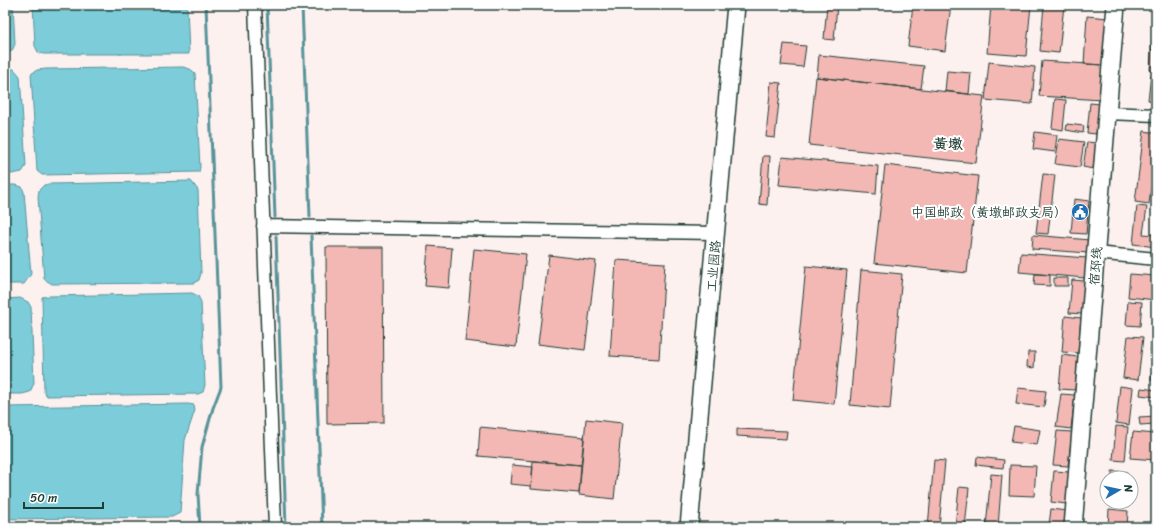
<svg xmlns="http://www.w3.org/2000/svg" width="1161" height="532" font-family="Sriracha,'LXGW WenKai TC',sans-serif">
<style>
.water{fill:#7dccda;stroke:#579398}
.lines{fill:none;stroke-linecap:round;stroke-linejoin:round}
.stream{stroke:#579398;stroke-width:3}
.building{fill:#f4b8b4;stroke:#1f3d34}
.street-casing{stroke:#1f3d34;stroke-width:15}
.secondary-casing{stroke:#1f3d34;stroke-width:20}
.street{stroke:#fff;stroke-width:12}
.secondary{stroke:#fff;stroke-width:17}
.labels{text-anchor:middle;stroke-width:4;stroke-linejoin:round;paint-order:stroke}
.poi-label{font-size:13px;fill:#1f3d34;stroke:#fff;text-anchor:end}
.street-label{font-size:13px;fill:#1f3d34;stroke:#fff}
.quarter-label{font-size:15px;font-weight:bold;fill:#1f3d34;stroke:#fff}
</style>
<rect width="100%" height="100%" fill="#fdf1f0"/>
<filter id="ink" filterUnits="userSpaceOnUse"><feTurbulence type="fractalNoise" baseFrequency=".025" numOctaves="2"/><feDisplacementMap in="SourceGraphic" scale="8" xChannelSelector="R" yChannelSelector="G"/><feConvolveMatrix kernelMatrix="1 2 1 2 8 2 1 2 1" color-interpolation-filters="sRGB"/></filter>
<g filter="url(#ink)">
<path class="water" d="M 5,5 L 13,5 L 15,44 L 12,51 L 5,54 Z
M 33,5 L 187,5 L 189,54 L 43,54 L 38,52 L 35,46 Z
M 183,67 L 190,69 L 195,73 L 200,167 L 199,172 L 42,175 L 37,171 L 31,74 L 37,70 L 46,69 Z
M 5,69 L 14,69 L 20,76 L 26,166 L 22,172 L 6,175 L 5,175 Z
M 191,181 L 198,190 L 201,273 L 199,280 L 194,283 L 52,284 L 44,279 L 38,197 L 39,190 L 44,185 L 50,184 Z
M 5,185 L 16,185 L 22,187 L 24,192 L 31,274 L 24,284 L 5,284 Z
M 192,293 L 198,296 L 201,302 L 205,385 L 203,392 L 198,394 L 47,396 L 44,392 L 42,297 L 50,296 Z
M 20,298 L 28,302 L 31,307 L 34,383 L 30,392 L 22,394 L 5,394 L 5,299 Z
M 188,404 L 194,405 L 195,410 L 185,440 L 180,513 L 172,517 L 5,519 L 5,407 Z"/>
<g class="lines">
<path class="stream" d="M 267,5 L 275,217
M 302,5 L 310,217
M 276,236 L 286,527
M 311,236 L 322,527
M 200,527 L 198,494 L 202,447 L 213,408 L 221,387 L 206,5"/>
</g>
<path class="building" d="M 827,5 L 837,5 L 834,40 L 824,39 Z
M 913,5 L 951,5 L 945,51 L 908,46 Z
M 991,5 L 1031,5 L 1026,56 L 987,53 Z
M 1044,5 L 1064,5 L 1059,53 L 1040,51 Z
M 1155,5 L 1156,5 L 1156,71 L 1150,71 Z
M 1087,16 L 1108,18 L 1104,65 L 1084,64 Z
M 784,44 L 806,46 L 803,67 L 781,65 Z
M 819,55 L 924,66 L 921,89 L 817,77 Z
M 1042,61 L 1104,65 L 1102,100 L 1039,96 Z
M 989,62 L 1035,67 L 1032,104 L 985,100 Z
M 947,71 L 971,73 L 969,94 L 945,91 Z
M 1151,75 L 1156,75 L 1156,101 L 1148,100 Z
M 816,77 L 984,96 L 976,163 L 809,145 Z
M 771,82 L 781,83 L 775,138 L 766,137 Z
M 1055,99 L 1066,100 L 1063,130 L 1052,128 Z
M 1090,103 L 1100,104 L 1096,134 L 1087,133 Z
M 1067,124 L 1084,126 L 1083,133 L 1066,130 Z
M 1144,131 L 1156,133 L 1156,150 L 1149,204 L 1135,202 Z
M 1035,132 L 1057,135 L 1055,152 L 1033,149 Z
M 1059,139 L 1084,142 L 1080,167 L 1055,164 Z
M 1087,142 L 1097,143 L 1093,169 L 1083,167 Z
M 763,156 L 770,156 L 767,205 L 759,204 Z
M 782,157 L 878,166 L 876,194 L 779,185 Z
M 885,165 L 978,176 L 967,273 L 874,263 Z
M 1043,174 L 1055,175 L 1048,234 L 1036,233 Z
M 1074,199 L 1089,201 L 1086,234 L 1071,233 Z
M 1137,206 L 1147,207 L 1143,234 L 1156,235 L 1156,247 L 1133,244 Z
M 1033,235 L 1090,240 L 1089,253 L 1032,249 Z
M 428,246 L 452,248 L 449,288 L 425,286 Z
M 326,247 L 383,247 L 384,423 L 327,424 Z
M 474,249 L 526,254 L 516,347 L 465,341 Z
M 1021,253 L 1087,258 L 1085,278 L 1019,272 Z
M 549,255 L 596,261 L 585,350 L 538,344 Z
M 616,260 L 665,263 L 659,359 L 610,356 Z
M 806,266 L 847,270 L 834,404 L 793,400 Z
M 861,270 L 902,274 L 890,409 L 850,405 Z
M 1035,274 L 1050,275 L 1050,286 L 1034,285 Z
M 1130,274 L 1156,276 L 1156,300 L 1128,297 Z
M 1054,278 L 1068,278 L 1068,286 L 1054,286 Z
M 1072,280 L 1085,281 L 1082,314 L 1069,313 Z
M 1128,301 L 1142,302 L 1140,326 L 1126,325 Z
M 1065,316 L 1081,318 L 1078,353 L 1062,352 Z
M 1128,336 L 1143,337 L 1138,380 L 1123,378 Z
M 1151,336 L 1156,336 L 1156,359 L 1150,358 Z
M 1028,352 L 1035,352 L 1034,368 L 1027,367 Z
M 1062,355 L 1078,357 L 1075,390 L 1059,389 Z
M 1153,370 L 1156,371 L 1156,381 L 1151,380 Z
M 1120,386 L 1133,388 L 1129,425 L 1116,423 Z
M 1018,388 L 1046,391 L 1044,407 L 1016,404 Z
M 1141,388 L 1156,390 L 1156,397 L 1140,395 Z
M 1061,394 L 1075,395 L 1071,429 L 1056,427 Z
M 1156,416 L 1156,424 L 1140,425 L 1139,417 Z
M 586,419 L 622,423 L 614,499 L 579,495 Z
M 1014,426 L 1040,430 L 1037,445 L 1011,442 Z
M 1116,426 L 1128,427 L 1125,461 L 1113,460 Z
M 480,427 L 584,437 L 581,465 L 478,456 Z
M 737,429 L 787,431 L 786,439 L 737,436 Z
M 1057,431 L 1072,432 L 1068,466 L 1053,465 Z
M 1133,432 L 1156,434 L 1156,460 L 1130,458 Z
M 977,457 L 1004,460 L 1003,468 L 976,465 Z
M 934,460 L 945,461 L 939,527 L 928,527 Z
M 533,461 L 581,465 L 579,493 L 531,489 Z
M 512,465 L 533,467 L 531,486 L 510,484 Z
M 1010,465 L 1036,466 L 1034,496 L 1009,495 Z
M 1054,471 L 1069,472 L 1066,504 L 1051,502 Z
M 1112,471 L 1127,472 L 1126,478 L 1112,478 Z
M 991,474 L 1002,475 L 998,527 L 986,527 Z
M 959,487 L 969,488 L 965,527 L 955,527 Z
M 1110,502 L 1125,502 L 1124,507 L 1110,506 Z
M 1051,509 L 1066,511 L 1064,527 L 1049,525 Z
M 1109,509 L 1128,511 L 1127,527 L 1108,527 Z"/>
<g class="lines">
<defs>
<path id="street" d="M 255,5 L 275,527
M 1107,113 L 1156,115
M 263,226 L 716,233
M 1096,253 L 1156,259"/>
<path id="secondary" d="M 689,527 L 736,5
M 1073,527 L 1116,5"/>
</defs>
<use href="#street" class="street-casing"/>
<use href="#secondary" class="secondary-casing"/>
<use href="#street" class="street"/>
<use href="#secondary" class="secondary"/>
</g>
</g>
<defs>
<symbol id="civic-disc" viewBox="-11 -11 22 22"><circle r="9.5" fill="#1f6fb2" stroke="#fff"/><path d="M-.6-6.5H3V-4.5H.6V-3L4-1V1h2V6H-6V1h2V-1L-.6-3ZM-1.2 2.5V6h2.4V2.5Z" fill="#fff"/></symbol>
</defs>
<g fill-rule="evenodd">
<use href="#civic-disc" x="1070" y="202" width="20" height="20"/>
</g>
<g class="labels">
<g class="poi-label">
<text x="1067" y="217">中国邮政（黄墩邮政支局）</text>
</g>
<g class="street-label">
<text transform="translate(713 266) rotate(-85)" y="5">工业园路</text>
<text transform="translate(1095 266) rotate(-85)" y="5">宿邳线</text>
</g>
<g class="quarter-label">
<text x="948" y="149">黄墩</text>
</g>
</g>
<rect width="1161" height="532" fill="none" stroke="#fff" stroke-width="20"/>
<rect x="10" y="10" width="1141" height="512" fill="none" stroke="#1f3d34" stroke-width="1.5" filter="url(#ink)"/>
<g transform="translate(1119 490) rotate(81)"><circle r="19" fill="#ffffff" stroke="#a5b1ae"/>
<path d="M0-3L7 15L0 10L-7 15Z" fill="#1f6fb2"/>
<text y="-6" font-size="11" font-weight="bold" text-anchor="middle" fill="#1f3d34">N</text>
</g>
<path d="M24 502v6h79v-6" fill="none" stroke="#1f3d34" stroke-width="2"/>
<text x="30" y="502" font-size="12" fill="#1f3d34" stroke="#ffffff" stroke-width="3" paint-order="stroke">50 m</text>
</svg>
